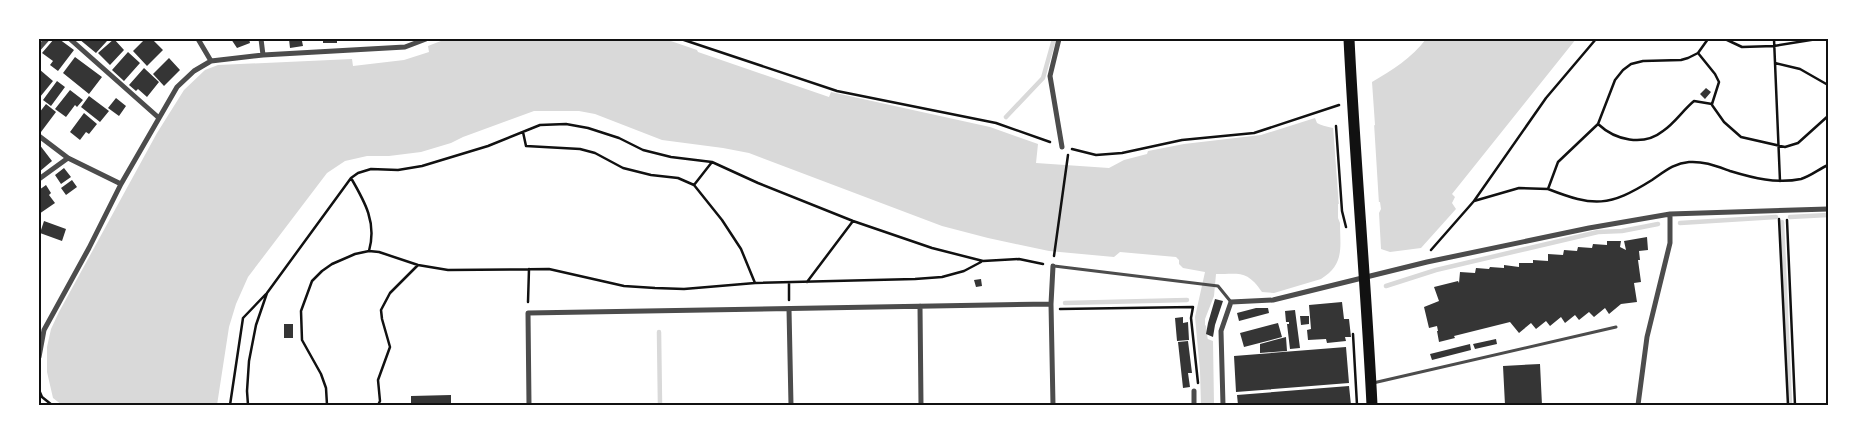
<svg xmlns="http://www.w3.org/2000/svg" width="1867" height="444" font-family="'Varela Round',sans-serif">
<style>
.water{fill:#d9d9d9}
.pier{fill:#fff}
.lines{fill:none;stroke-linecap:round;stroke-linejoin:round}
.stream{stroke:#d9d9d9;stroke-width:4.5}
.building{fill:#353535}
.path{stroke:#111;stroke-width:2.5}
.service{stroke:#4c4c4c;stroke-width:3}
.minor{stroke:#4c4c4c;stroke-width:5}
.trunk{stroke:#111;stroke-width:11}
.neatline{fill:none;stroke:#111;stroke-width:2}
</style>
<rect width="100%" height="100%" fill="#fff"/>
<path class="water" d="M 446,39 L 450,40 L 455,39 L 665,39 L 697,50 L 698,52 L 829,97 L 831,92 L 990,127 L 1038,144 L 1036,163 L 1109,168 L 1124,160 L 1147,154 L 1148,151 L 1184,144 L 1261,135 L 1315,118 L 1317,123 C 1330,130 1362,132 1375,125 L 1372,82 C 1392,70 1412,58 1426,39 L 1576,39 L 1452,194 L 1455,197 L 1452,203 L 1456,209 L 1421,248 L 1390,252 L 1381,249 L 1379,213 L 1381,209 L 1380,202 L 1338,204 L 1338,218 L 1340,223 C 1340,247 1345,264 1321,279 L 1274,293 L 1262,292 C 1247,270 1240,274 1216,274 L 1214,296 L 1205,319 L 1205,338 L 1213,341 L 1214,405 L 1201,405 L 1200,371 L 1195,317 L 1205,272 L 1183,268 L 1179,264 L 1179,260 L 1176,257 L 1120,252 L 1114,257 L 1049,251 L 988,238 L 942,226 L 749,153 L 723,148 L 662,140 L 595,114 L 579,111 L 534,111 L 463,137 L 451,143 L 421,152 L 389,156 L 367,156 L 345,161 L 327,173 L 248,277 L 236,304 L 229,327 L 217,405 L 62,405 L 53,398 L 47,372 L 47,347 L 51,329 L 59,312 L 157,133 L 184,90 L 205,70 L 218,65 L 352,59 L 353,66 L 404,60 L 429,52 L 428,46 Z"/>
<path class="pier" d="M 1372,123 L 1374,123 L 1379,204 L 1339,207 L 1333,126 L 1368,126 Z"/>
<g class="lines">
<path class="stream" d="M 1006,117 L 1043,78 L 1054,39
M 1790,217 L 1828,215
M 1782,222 L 1790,405
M 1680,223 L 1776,217
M 1386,286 L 1436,270 L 1598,232 L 1622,231 L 1658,224
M 1065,303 L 1187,300
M 1204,327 L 1206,344
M 659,332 L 660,405"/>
</g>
<path class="building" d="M 54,39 L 59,39 L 74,50 L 58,71 L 50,65 L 53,61 L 42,53 Z
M 79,39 L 105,39 L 107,41 L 96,53 Z
M 114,39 L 124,50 L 110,65 L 98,53 Z
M 145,39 L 152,39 L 163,50 L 147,66 L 133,51 Z
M 231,39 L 249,39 L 250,43 L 237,48 Z
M 289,39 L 312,39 L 312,40 L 302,41 L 303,46 L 290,48 Z
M 323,39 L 337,39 L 337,43 L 323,43 Z
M 128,52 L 140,63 L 124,81 L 112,70 Z
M 75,57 L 102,77 L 89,94 L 63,73 Z
M 169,58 L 180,70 L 164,86 L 153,74 Z
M 144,68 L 159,82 L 147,97 L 138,89 L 136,91 L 129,85 Z
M 39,69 L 53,81 L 40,97 L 39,96 Z
M 57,81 L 65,87 L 51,106 L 43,100 Z
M 1706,88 L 1711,92 L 1705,99 L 1700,94 Z
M 70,90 L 83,100 L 77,107 L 75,105 L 66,117 L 55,109 Z
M 89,96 L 109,111 L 100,122 L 81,107 Z
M 116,98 L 126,106 L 119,116 L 108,108 Z
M 46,104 L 56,112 L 41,132 L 39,130 L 39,113 Z
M 84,113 L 97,124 L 89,134 L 86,132 L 80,140 L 70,132 Z
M 39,144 L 52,161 L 39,172 Z
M 64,168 L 71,177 L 61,184 L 55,175 Z
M 72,180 L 77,187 L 66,195 L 61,188 Z
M 46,185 L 51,193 L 49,195 L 55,203 L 39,214 L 39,190 Z
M 44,221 L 66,229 L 62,241 L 40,233 Z
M 1647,237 L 1648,250 L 1639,251 L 1640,260 L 1638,260 L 1641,282 L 1634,283 L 1637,302 L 1621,304 L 1609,314 L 1605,308 L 1594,317 L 1589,312 L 1579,320 L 1575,315 L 1565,323 L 1561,317 L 1550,326 L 1546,321 L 1536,329 L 1531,323 L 1519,333 L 1510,322 L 1454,336 L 1455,338 L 1439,342 L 1437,331 L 1438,331 L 1437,326 L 1429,328 L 1424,307 L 1439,301 L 1434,287 L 1458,281 L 1459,283 L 1460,272 L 1475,273 L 1476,268 L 1489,269 L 1490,267 L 1504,268 L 1504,265 L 1519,267 L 1519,263 L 1533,263 L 1533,260 L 1548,261 L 1548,254 L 1563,255 L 1564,250 L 1577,251 L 1578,247 L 1592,248 L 1593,244 L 1607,245 L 1607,241 L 1621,241 L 1620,247 L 1626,250 L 1624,241 Z
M 981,279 L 982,286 L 976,287 L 974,280 Z
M 1215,299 L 1223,301 L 1215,325 L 1213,337 L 1206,334 L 1208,323 Z
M 1342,302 L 1344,319 L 1349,319 L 1351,337 L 1345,337 L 1346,341 L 1327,343 L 1326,339 L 1308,340 L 1307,330 L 1311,329 L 1309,305 Z
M 1256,308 L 1268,308 L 1269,313 L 1239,321 L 1237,313 Z
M 1295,310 L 1300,348 L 1290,349 L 1287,324 L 1289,324 L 1289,322 L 1286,322 L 1285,311 Z
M 1300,316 L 1309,316 L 1309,324 L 1301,325 Z
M 1183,317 L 1183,323 L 1188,322 L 1189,340 L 1177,341 L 1175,318 Z
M 1278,323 L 1282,337 L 1244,347 L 1240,333 Z
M 284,324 L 293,324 L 293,338 L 284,338 Z
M 1286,337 L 1287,351 L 1260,353 L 1260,344 Z
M 1496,339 L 1497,344 L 1475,349 L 1473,344 Z
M 1188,341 L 1192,373 L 1188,373 L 1190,387 L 1183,388 L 1178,342 Z
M 1470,344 L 1471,350 L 1432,360 L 1430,354 Z
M 1346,347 L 1349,383 L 1236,392 L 1234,356 Z
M 1540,364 L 1542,405 L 1505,405 L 1503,366 Z
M 1349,386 L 1351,405 L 1238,405 L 1237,395 Z
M 451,395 L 451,405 L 407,405 L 407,403 L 411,403 L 411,396 Z"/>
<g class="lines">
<path class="path" d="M 681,39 L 837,91 L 996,123 L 1050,142
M 1725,39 L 1742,47 L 1774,46 L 1817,39
M 1774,39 L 1780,181
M 1775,63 L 1800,69 L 1828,85
M 1712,105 L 1724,122 L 1741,137 L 1785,147 L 1798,143 L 1828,116
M 1598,124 C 1615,140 1643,147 1663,131 C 1675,123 1683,110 1694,101 L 1712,104 L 1719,82 L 1715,74 L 1698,53
M 1336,126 L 1342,211 L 1346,227
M 523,132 L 526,146 L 580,149 L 595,153 L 623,168 L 651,175 L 678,178 L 694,185 L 722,220 L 741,249 L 755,283
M 1072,149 L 1096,155 L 1122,153 L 1182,140 L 1254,133 L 1339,105
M 351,178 C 365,202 377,223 369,251
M 694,185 L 712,162
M 1548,189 C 1594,207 1609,207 1652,180 C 1664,172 1674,163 1689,162 C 1704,161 1716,166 1730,171 C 1753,178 1777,184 1801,179 C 1811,176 1819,169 1828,165
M 1474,201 L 1519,188 L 1548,189 L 1558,162 L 1598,124 L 1615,80 L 1623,70 L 1631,64 L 1643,61 L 1681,60 L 1688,58 L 1698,53 L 1708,39
M 1779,219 L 1788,405
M 1787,220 L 1795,405
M 1431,250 L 1474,201 L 1546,98 L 1596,39
M 1054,256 L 1068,155
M 807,282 L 853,221
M 789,300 L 789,283
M 528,302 L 529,269
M 1060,309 L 1193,307 L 1191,318 L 1198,383
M 1353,334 L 1357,405
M 39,390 L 42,397 L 52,405
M 230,405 L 243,318 L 266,294
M 248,405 L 247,391 L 249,361 L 256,325 L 267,293 L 351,178 L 358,173 L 371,169 L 398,170 L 422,166 L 488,146 L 540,125 L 566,124 L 588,128 L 619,138 L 643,150 L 671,157 L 712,162 L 758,183 L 853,221 L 932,248 L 983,261 L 1019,259 L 1043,264
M 327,405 L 326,388 L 321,374 L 302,340 L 301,311 L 312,281 L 322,271 L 332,264 L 355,254 L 369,251 L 379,252 L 418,265 L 448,270 L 549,269 L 624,286 L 655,288 L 684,289 L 755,283 L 915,279 L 942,277 L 964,271 L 981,262
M 378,405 L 380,401 L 378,380 L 390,347 L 382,319 L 381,310 L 390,293 L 418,265"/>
<path class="service" d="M 1054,266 L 1218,286 L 1231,302
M 1373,383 L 1616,327"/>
<path class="minor" d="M 70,39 L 159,118
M 198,39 L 211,61
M 261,39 L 263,55
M 1059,39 L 1050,76 L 1062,147
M 39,48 L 47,39
M 39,136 L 68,158 L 39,179
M 68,158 L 121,184
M 1053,266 L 1051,304 L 1053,405
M 920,306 L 921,405
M 789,309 L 791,405
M 39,357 L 44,330 L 89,248 L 121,184 L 177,87 L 194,71 L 211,61 L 263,55 L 405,47 L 426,39
M 1194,391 L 1194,405
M 529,405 L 528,313 L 1051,304
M 1223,405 L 1221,331 L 1231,302 L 1273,300 L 1427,262 L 1589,228 L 1670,214 L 1828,209
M 1638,405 L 1647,337 L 1670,243 L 1670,214"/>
<path class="trunk" d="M 1349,39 C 1355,161 1366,283 1372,405"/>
</g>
<rect width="1867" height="444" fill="none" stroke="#ffffff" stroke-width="80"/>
<rect x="40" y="40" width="1787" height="364" class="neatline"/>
</svg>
